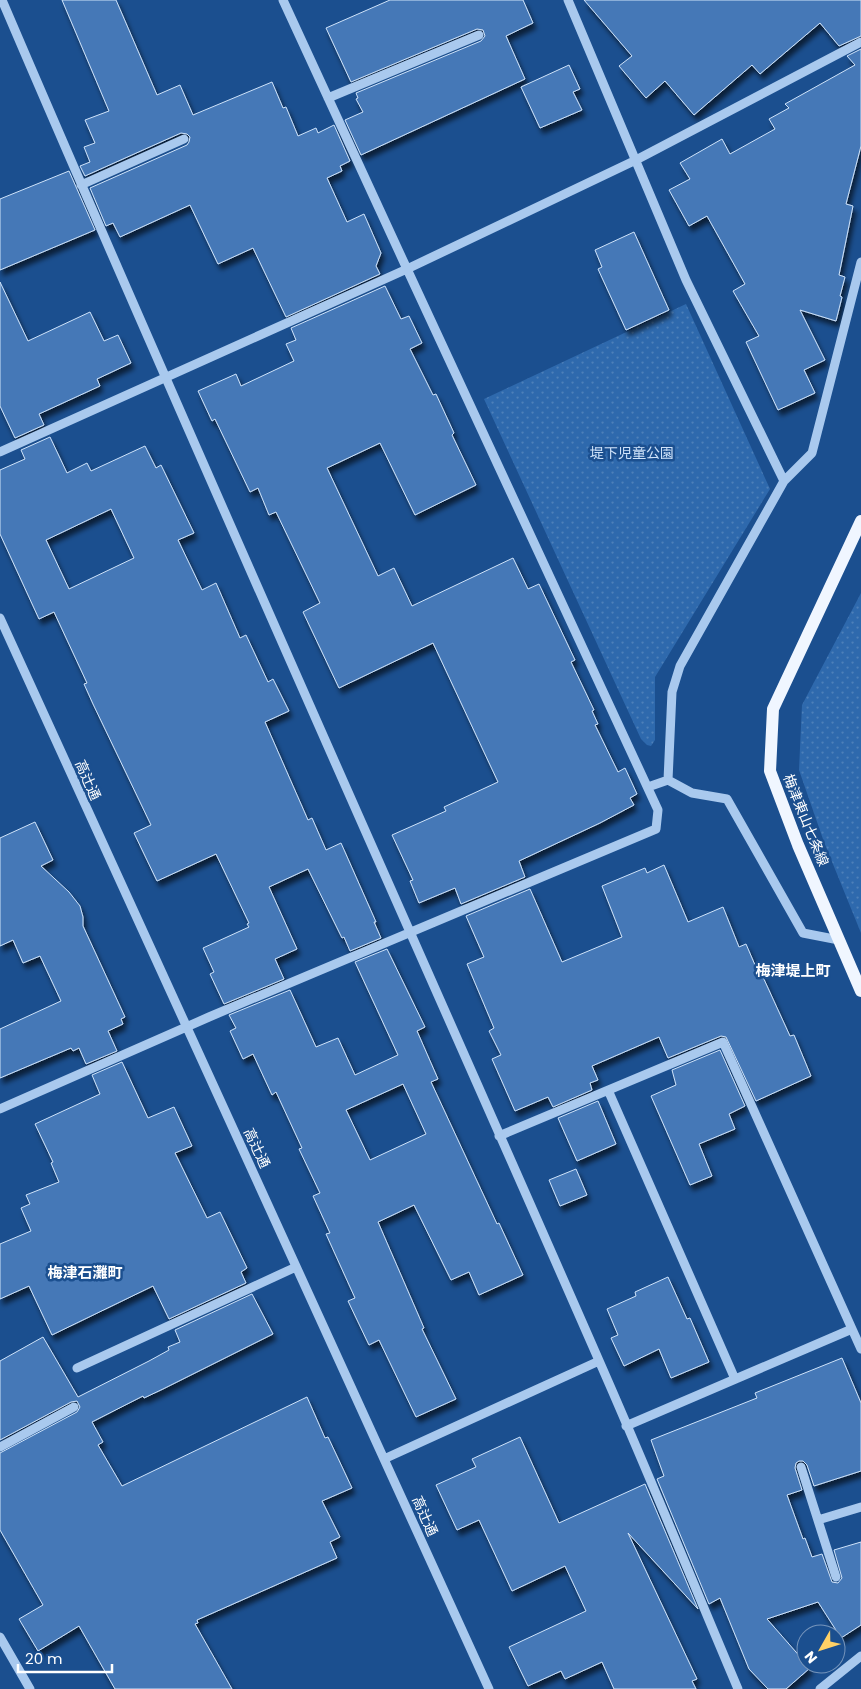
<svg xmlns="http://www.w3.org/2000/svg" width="861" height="1689" font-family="Poppins,'Noto Sans JP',sans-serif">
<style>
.green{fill:url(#green-dots)}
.building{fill:#4478b7;stroke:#cfe3fa;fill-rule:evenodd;filter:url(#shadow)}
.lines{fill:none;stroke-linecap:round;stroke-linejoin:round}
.minor{stroke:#a9c9ee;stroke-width:9}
.major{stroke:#f0f6ff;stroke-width:12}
.labels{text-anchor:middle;stroke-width:5;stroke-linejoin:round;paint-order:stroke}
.park-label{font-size:14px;fill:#cfe3fa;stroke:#1b4f8f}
.street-label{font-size:14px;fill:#fff;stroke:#1b4f8f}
.neighbourhood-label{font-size:15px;font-weight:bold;fill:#fff;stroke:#1b4f8f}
</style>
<defs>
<pattern id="green-dots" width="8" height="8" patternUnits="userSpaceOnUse" patternTransform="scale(1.25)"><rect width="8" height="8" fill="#2e69ad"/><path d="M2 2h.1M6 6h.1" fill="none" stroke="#4d80b9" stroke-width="1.8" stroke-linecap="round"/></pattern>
<filter id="shadow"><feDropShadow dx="3" dy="5.5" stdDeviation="2.5" flood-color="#0009"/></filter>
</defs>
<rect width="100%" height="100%" fill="#1b4f8f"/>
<path class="green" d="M 686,304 L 770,489 L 655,677 L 655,740 L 651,746 L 647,745 L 641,739 L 484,399 Z
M 861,593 L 861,933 L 824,842 L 799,770 L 802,705 Z"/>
<path class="building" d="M 62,0 L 116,0 L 157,95 L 180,85 L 193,115 L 272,82 L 283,108 L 286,107 L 298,136 L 316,128 L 318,133 L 334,125 L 350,161 L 340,166 L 342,171 L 327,178 L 347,222 L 364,214 L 381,253 L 376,266 L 380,274 L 286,317 L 253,248 L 218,264 L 190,205 L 120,237 L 113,223 L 106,226 L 90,188 L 187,145 L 189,142 L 190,137 L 187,134 L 181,133 L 85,176 L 80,166 L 90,162 L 84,147 L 95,143 L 85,120 L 109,111 Z
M 390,0 L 523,0 L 533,23 L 506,36 L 525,79 L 361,155 L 345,120 L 363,112 L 356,99 L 358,98 L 356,93 L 481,41 L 485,36 L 483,30 L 477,29 L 351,82 L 326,28 Z
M 584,0 L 861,0 L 861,36 L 839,46 L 820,23 L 760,74 L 752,65 L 694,115 L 665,81 L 646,98 L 619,66 L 632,56 Z
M 861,49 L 861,146 L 846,204 L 853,206 L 839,275 L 845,277 L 840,296 L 842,297 L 836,321 L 800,310 L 825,360 L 804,370 L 815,393 L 778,410 L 746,342 L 759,336 L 733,291 L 745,284 L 707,216 L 689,226 L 669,190 L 690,179 L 680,163 L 722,139 L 730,154 L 775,129 L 769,119 L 789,108 L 785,104 L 855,65 L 847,56 Z
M 569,65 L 580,89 L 573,92 L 582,110 L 540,128 L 521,87 Z
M 69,171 L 95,230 L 0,270 L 0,199 Z
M 634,232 L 669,310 L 626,330 L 598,269 L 602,267 L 595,250 Z
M 0,282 L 28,341 L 90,312 L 104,341 L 118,335 L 131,363 L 97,379 L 100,386 L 39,414 L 44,425 L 15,438 L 0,406 Z
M 385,286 L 401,319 L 409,316 L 422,343 L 410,349 L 433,395 L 436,394 L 454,433 L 452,435 L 476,485 L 415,515 L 380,443 L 327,468 L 378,576 L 394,568 L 412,606 L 513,558 L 528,589 L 539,584 L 575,660 L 571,662 L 594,710 L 592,711 L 598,724 L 595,725 L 618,772 L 625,768 L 637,794 L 630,798 L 634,805 L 600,823 L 519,861 L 525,877 L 461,904 L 455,888 L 419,903 L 410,881 L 413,880 L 392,835 L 446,811 L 444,807 L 498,782 L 433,643 L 339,688 L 303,612 L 320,603 L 276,512 L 269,515 L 258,488 L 250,492 L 215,419 L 212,421 L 198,391 L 236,374 L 241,386 L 294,361 L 286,344 L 296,340 L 291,328 Z
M 50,437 L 67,473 L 87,463 L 91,471 L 145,446 L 156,468 L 161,465 L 194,533 L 178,540 L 202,590 L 216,583 L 240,638 L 246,635 L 268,682 L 273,679 L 289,711 L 265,722 L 308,820 L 312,818 L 326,850 L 341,843 L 376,922 L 374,922 L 381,938 L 350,951 L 344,937 L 342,938 L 308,869 L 269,887 L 297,949 L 275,959 L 284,979 L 224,1004 L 210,974 L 214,972 L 203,948 L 249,927 L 247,924 L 249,923 L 216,854 L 157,881 L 134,833 L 151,825 L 93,704 L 84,684 L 87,683 L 54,612 L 39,619 L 0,534 L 0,470 L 25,459 L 21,450 ZM 111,509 L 134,558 L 69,589 L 46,540 Z
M 35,822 L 53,860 L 41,866 L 69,892 L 80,906 L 83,917 L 83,926 L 125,1017 L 121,1019 L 123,1024 L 108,1031 L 117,1051 L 86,1064 L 79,1048 L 73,1051 L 71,1048 L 0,1078 L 0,1029 L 61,1001 L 40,956 L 23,963 L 13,940 L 0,946 L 0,838 Z
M 664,865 L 688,922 L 723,907 L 739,947 L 746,944 L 755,965 L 757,964 L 790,1036 L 794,1035 L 811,1076 L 756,1101 L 726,1037 L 721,1036 L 668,1058 L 659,1037 L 592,1066 L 598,1080 L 590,1083 L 592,1090 L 553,1107 L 548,1097 L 515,1111 L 492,1059 L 501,1055 L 489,1031 L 494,1028 L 467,964 L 484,957 L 466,916 L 530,889 L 562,962 L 622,937 L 602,886 L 645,868 L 647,873 Z
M 387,949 L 425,1027 L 417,1031 L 438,1079 L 431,1082 L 497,1224 L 499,1223 L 523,1275 L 479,1295 L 469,1272 L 451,1280 L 414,1205 L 378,1222 L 424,1328 L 422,1329 L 456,1399 L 416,1417 L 379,1340 L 369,1345 L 348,1301 L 355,1298 L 326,1234 L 330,1233 L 313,1196 L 320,1193 L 299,1149 L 302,1148 L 276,1092 L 272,1095 L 253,1054 L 243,1059 L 230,1031 L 236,1028 L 229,1015 L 290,990 L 316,1047 L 338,1038 L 355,1075 L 398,1055 L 355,962 ZM 403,1084 L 426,1134 L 370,1160 L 346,1110 Z
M 720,1050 L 745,1106 L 729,1114 L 735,1129 L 699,1144 L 712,1176 L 690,1185 L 651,1096 L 676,1085 L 672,1070 Z
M 122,1062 L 148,1118 L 174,1107 L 192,1146 L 175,1153 L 207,1218 L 220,1212 L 247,1268 L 241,1272 L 246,1283 L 169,1319 L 153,1286 L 52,1335 L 29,1286 L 0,1299 L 0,1244 L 31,1231 L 21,1208 L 30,1204 L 26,1195 L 59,1182 L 51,1163 L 53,1162 L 35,1124 L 100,1094 L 92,1075 Z
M 598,1101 L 616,1144 L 577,1161 L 558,1118 Z
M 576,1169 L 587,1195 L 560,1206 L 549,1180 Z
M 668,1277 L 687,1319 L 690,1318 L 709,1362 L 671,1378 L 659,1349 L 624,1366 L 611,1338 L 618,1335 L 607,1309 L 636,1296 L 635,1292 Z
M 252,1294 L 273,1334 L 163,1389 L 144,1398 L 143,1396 L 92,1422 L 103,1442 L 98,1445 L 122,1486 L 307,1397 L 325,1438 L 328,1437 L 352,1488 L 322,1501 L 340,1537 L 330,1542 L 337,1558 L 197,1620 L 198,1623 L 195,1624 L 232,1689 L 115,1689 L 79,1626 L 38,1651 L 19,1619 L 43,1605 L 0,1530 L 0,1453 L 77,1412 L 80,1407 L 77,1401 L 71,1402 L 0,1440 L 0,1361 L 43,1337 L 78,1397 L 149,1361 L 169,1350 L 168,1347 L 180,1342 L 175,1330 Z
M 842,1358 L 861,1403 L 861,1471 L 814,1486 L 807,1465 L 803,1461 L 799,1461 L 796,1463 L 795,1468 L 802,1490 L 787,1495 L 803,1539 L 805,1538 L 812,1557 L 822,1554 L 832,1582 L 838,1583 L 842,1578 L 834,1550 L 861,1542 L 861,1625 L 841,1638 L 818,1602 L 767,1619 L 810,1668 L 786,1689 L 768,1689 L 749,1669 L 720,1598 L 709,1604 L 657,1479 L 664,1476 L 651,1440 L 757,1398 L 755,1393 Z
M 520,1437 L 559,1523 L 645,1484 L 698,1609 L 628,1533 L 697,1679 L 692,1681 L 696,1689 L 614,1689 L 602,1662 L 565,1679 L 561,1671 L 528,1686 L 509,1647 L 586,1611 L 565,1566 L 512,1591 L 479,1520 L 457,1530 L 436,1485 L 476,1467 L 472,1459 Z"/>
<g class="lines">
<path class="minor" d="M 2,0 C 196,454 399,904 597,1356 C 646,1467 691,1578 738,1689
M 283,0 L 407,269 L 636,160 L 861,42
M 568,0 L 686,280 L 784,481 L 680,666 L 672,692 L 668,780 L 692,793 L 727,799 L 803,933 L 839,940
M 328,98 L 479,35
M 81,185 L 184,139
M 0,452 L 407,269 L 658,810 L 656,829 L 209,1017 L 0,1109
M 784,481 L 812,453 L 861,262
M 0,618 L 489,1689
M 648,787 L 668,780
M 608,1090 L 735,1379
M 499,1136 L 723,1042 L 861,1349
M 77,1368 L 296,1267
M 626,1426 L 852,1329
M 0,1447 L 74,1407
M 384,1459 L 599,1361
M 801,1467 L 836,1577
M 818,1520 L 861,1507
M 0,1637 L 30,1689
M 820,1689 L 861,1656"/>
<path class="major" d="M 861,521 L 773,709 L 770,771 L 798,845 L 861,991"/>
</g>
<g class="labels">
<g class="park-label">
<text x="632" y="458">堤下児童公園</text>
</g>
<g class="street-label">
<text transform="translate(88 780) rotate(66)" y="5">高辻通</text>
<text transform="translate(806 820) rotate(68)" y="5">梅津東山七条線</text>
<text transform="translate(257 1148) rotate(65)" y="5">高辻通</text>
<text transform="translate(425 1516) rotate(66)" y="5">高辻通</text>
</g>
<g class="neighbourhood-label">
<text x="793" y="976">梅津堤上町</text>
<text x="85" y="1278">梅津石灘町</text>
</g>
</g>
<g transform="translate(821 1649) rotate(231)"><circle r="24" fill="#1b4f8f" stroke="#7695bc"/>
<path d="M0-4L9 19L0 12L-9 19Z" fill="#ffd166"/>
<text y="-8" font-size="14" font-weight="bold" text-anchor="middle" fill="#ffffff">N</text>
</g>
<path d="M18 1664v8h94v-8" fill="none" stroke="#ffffff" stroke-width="2.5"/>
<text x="25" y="1664" font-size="15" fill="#ffffff" stroke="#1b4f8f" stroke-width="4" paint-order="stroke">20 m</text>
</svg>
